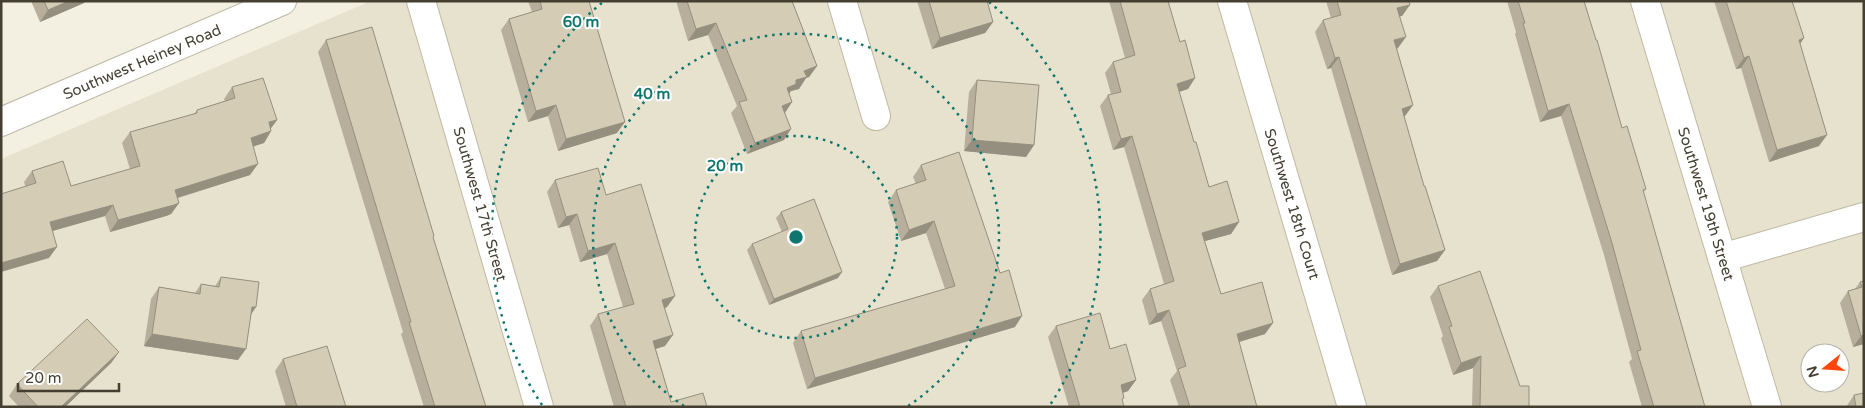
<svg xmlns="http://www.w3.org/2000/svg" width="1865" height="408" font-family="'Varela Round',sans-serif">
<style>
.residential{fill:#e7e2ce;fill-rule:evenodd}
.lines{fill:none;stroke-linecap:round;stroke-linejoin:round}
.minor-casing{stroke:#beb8a3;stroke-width:30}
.minor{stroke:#fff;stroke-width:28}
.wall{fill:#b7af9c}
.shaded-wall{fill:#958f7f}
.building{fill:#d5ccb5;stroke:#958f7f}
.ring{fill:none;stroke:#0f766e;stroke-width:2.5;stroke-dasharray:2.5 5}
.labels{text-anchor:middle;stroke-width:4;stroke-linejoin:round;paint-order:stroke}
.street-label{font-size:15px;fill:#443f31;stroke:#fff}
.centre{fill:#0f766e;stroke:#fff;stroke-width:2.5}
.ring-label{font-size:15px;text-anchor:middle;font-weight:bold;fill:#0f766e;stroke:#fff;stroke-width:4;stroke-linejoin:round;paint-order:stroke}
</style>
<rect width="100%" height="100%" fill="#f3efe1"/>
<path class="residential" d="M 371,1 L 1864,1 L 1864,407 L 1,407 L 1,159 ZM 1810,353 L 1840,353 L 1840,383 L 1810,383 Z"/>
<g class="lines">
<defs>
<path id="minor" d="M 421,1 L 539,407
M 842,1 L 876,116
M 1232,1 L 1352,407
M 1645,1 L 1767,407
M 1,122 L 282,1
M 1722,258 L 1864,217"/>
</defs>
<use href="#minor" class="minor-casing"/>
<use href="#minor" class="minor"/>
</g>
<path class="wall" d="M 31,1 L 85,1 L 84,3 L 40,22 Z
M 528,1 L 589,1 L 617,133 L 558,151 L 548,116 L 528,122 L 501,30 L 509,19 L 532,12 Z
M 676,1 L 792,1 L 817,66 L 809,77 L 806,78 L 799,89 L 791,91 L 789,94 L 792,102 L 785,113 L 784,140 L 747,154 L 731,113 L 737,106 L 708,35 L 688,41 Z
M 917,1 L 987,1 L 993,22 L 985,33 L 932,49 Z
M 1109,1 L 1168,1 L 1180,42 L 1195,78 L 1188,89 L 1179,92 L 1194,142 L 1209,187 L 1239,222 L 1231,234 L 1205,241 L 1221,294 L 1265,334 L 1239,342 L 1257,407 L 1179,407 L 1170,380 L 1177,371 L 1161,321 L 1149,325 L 1142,300 L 1150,289 L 1164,284 L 1124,147 L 1113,150 L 1100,106 L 1108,95 L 1111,94 L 1105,73 L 1113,62 L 1125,58 Z
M 1326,1 L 1409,1 L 1402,16 L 1400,16 L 1398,48 L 1397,49 L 1413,105 L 1404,117 L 1424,186 L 1445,250 L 1437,261 L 1392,275 L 1331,68 L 1327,69 L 1315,32 L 1323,20 L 1331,18 Z
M 1507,1 L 1584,1 L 1622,128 L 1646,189 L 1643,193 L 1705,407 L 1642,407 L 1629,362 L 1632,359 L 1604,255 L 1561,116 L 1540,122 L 1515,34 L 1516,32 Z
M 1714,1 L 1792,1 L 1819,146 L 1769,162 L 1741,68 L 1736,69 Z
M 326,40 L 434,236 L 433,238 L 486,407 L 424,407 L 401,334 L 403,332 L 318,52 Z
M 977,80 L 1034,145 L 1026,157 L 964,151 L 969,92 Z
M 232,87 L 277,120 L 271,128 L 271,131 L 264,143 L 253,146 L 250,175 L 178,198 L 179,203 L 171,214 L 166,216 L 110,232 L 105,216 L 52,231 L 49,258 L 24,182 L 32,171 L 71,186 L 130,169 L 122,143 L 130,132 L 194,114 L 197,110 L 225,101 L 224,99 Z
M 921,165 L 1015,327 L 807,389 L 793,343 L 801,331 L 945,289 L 926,233 L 901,241 L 888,202 L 896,190 L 916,184 L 913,177 Z
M 555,180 L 606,195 L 667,307 L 665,308 L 665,346 L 656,349 L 671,402 L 707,407 L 614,407 L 590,326 L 598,314 L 623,307 L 607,254 L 580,262 L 569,225 L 558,228 L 547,192 Z
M 781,212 L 838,278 L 769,305 L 747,250 L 752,244 L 782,232 L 776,218 Z
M 221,277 L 251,314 L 238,360 L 144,346 L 151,299 L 159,287 L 195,293 L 201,284 L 215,286 Z
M 1864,281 L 1864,344 L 1853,347 L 1840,303 L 1848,291 L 1855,289 L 1860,282 Z
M 1438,286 L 1520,386 L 1529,407 L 1472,407 L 1473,368 L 1453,375 L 1441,338 L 1443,336 L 1430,297 Z
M 1056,326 L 1110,349 L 1136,380 L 1128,391 L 1123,393 L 1122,401 L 1124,407 L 1069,407 L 1048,337 Z
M 119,352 L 111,363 L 65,407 L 19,407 L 9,396 L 17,384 Z
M 283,359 L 346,407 L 286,407 L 275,371 Z
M 1854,395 L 1864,407 L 1846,407 Z"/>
<path class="shaded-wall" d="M 69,1 L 85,1 L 84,3 L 40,22 L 48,10 Z
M 1410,5 L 1402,16 L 1389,19 L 1397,8 Z
M 993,22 L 985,33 L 932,49 L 940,38 Z
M 716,23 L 708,35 L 688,41 L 696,29 Z
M 1406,37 L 1398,48 L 1386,52 L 1394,40 Z
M 1804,38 L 1796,50 L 1799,40 Z
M 1749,56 L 1741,68 L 1736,69 L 1744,58 Z
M 1339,57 L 1331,68 L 1327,69 L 1335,58 Z
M 817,66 L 809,77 L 806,78 L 799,89 L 791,91 L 788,95 L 787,88 L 804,71 Z
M 1195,78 L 1188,89 L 1169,95 L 1177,84 Z
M 792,102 L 784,114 L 782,106 Z
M 1569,104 L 1561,116 L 1540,122 L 1548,111 Z
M 556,105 L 548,116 L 528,122 L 536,111 Z
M 1413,105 L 1405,116 L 1394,120 L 1402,109 Z
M 277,120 L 269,131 L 269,122 Z
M 625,122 L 617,133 L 558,151 L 566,139 Z
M 791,129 L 784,140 L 747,154 L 755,143 Z
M 271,131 L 264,143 L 243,150 L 251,138 Z
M 1827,135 L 1819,146 L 1769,162 L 1777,150 Z
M 1132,136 L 1124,147 L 1113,150 L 1121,139 Z
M 972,140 L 1034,145 L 1026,157 L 964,151 Z
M 258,164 L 250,175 L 167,201 L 175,190 Z
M 179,203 L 171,214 L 166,216 L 110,232 L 118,220 Z
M 113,205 L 105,216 L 42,234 L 50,222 Z
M 577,214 L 569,225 L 558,228 L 566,217 Z
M 934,221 L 926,233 L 901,241 L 909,230 Z
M 1239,222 L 1231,234 L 1194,244 L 1202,233 Z
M 615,243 L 607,254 L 580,262 L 588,251 Z
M 57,247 L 49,258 L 1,272 L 1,263 Z
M 1445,250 L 1437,261 L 1392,275 L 1400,264 Z
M 842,272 L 838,278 L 769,305 L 774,299 Z
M 675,296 L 667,307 L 655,312 L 662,300 Z
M 252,307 L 256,307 L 248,319 Z
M 1169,310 L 1161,321 L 1149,325 L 1157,314 Z
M 1022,316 L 1015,327 L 807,389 L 815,378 Z
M 1273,323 L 1265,334 L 1229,345 L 1237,334 Z
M 152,334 L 246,349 L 238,360 L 144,346 Z
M 673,335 L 665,346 L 645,352 L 653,341 Z
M 1864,335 L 1864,344 L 1853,347 L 1861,336 Z
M 119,352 L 111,363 L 65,407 L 61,407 Z
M 1481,356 L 1473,368 L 1453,375 L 1461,363 Z
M 1136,380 L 1128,391 L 1113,396 L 1121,385 Z"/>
<path class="building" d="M 44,1 L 69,1 L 48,10 Z
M 540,1 L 589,1 L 625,122 L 566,139 L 556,105 L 536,111 L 509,19 L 542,9 Z
M 687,1 L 792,1 L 817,66 L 804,71 L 807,77 L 796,80 L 796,84 L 787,88 L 792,102 L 782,106 L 791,129 L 755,143 L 739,102 L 747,100 L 716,23 L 696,29 Z
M 929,1 L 987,1 L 993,22 L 940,38 Z
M 1120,1 L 1168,1 L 1180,42 L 1185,40 L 1195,78 L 1177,84 L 1194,142 L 1196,142 L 1209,187 L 1227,181 L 1239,222 L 1202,233 L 1221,294 L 1262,282 L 1273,323 L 1237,334 L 1257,407 L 1190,407 L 1178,369 L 1186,366 L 1169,310 L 1157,314 L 1150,289 L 1174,281 L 1132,136 L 1121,139 L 1108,95 L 1121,92 L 1113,62 L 1135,55 Z
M 1337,1 L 1409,1 L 1410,5 L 1397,8 L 1406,37 L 1394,40 L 1413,105 L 1402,109 L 1424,186 L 1425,186 L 1445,250 L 1400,264 L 1339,57 L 1335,58 L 1323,20 L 1341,15 Z
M 1518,1 L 1584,1 L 1596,40 L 1597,40 L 1622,128 L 1627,126 L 1646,189 L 1643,190 L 1705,407 L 1654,407 L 1637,351 L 1641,350 L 1612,243 L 1569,104 L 1548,111 L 1523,23 L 1525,23 Z
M 1726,1 L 1792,1 L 1804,38 L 1799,40 L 1827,135 L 1777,150 L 1749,56 L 1744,58 Z
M 372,27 L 434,236 L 433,237 L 486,407 L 435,407 L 409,322 L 411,322 L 326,40 Z
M 263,78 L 277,120 L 269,122 L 271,131 L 251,138 L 258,164 L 175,190 L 179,203 L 174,205 L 118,220 L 113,205 L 50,222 L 57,247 L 1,263 L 1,194 L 36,183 L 32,171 L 63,161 L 71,186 L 140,166 L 130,132 L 197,113 L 197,110 L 235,98 L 232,87 Z
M 977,80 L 1039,85 L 1034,145 L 972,140 Z
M 959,152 L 1000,273 L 1009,270 L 1022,316 L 815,378 L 801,331 L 955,286 L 934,221 L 909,230 L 896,190 L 926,180 L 921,165 Z
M 598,168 L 606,195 L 641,184 L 675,296 L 662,300 L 673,335 L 653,341 L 671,402 L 703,393 L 707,407 L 626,407 L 598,314 L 634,304 L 615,243 L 588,251 L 577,214 L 566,217 L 555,180 Z
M 814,199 L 842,272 L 774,299 L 752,244 L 788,229 L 781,212 Z
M 1480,271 L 1520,386 L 1529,386 L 1529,407 L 1480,407 L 1481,356 L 1461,363 L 1449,327 L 1452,326 L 1438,286 Z
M 221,277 L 259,282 L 256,307 L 252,307 L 246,349 L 152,334 L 159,287 L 200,294 L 201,284 L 219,287 Z
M 1864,281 L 1864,335 L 1861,336 L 1848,291 L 1862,287 L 1860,282 Z
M 1100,313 L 1110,349 L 1126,344 L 1136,380 L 1121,385 L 1124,398 L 1122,399 L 1124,407 L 1080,407 L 1056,326 Z
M 87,319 L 119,352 L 61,407 L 38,407 L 17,384 Z
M 327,346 L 346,407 L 297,407 L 283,359 Z
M 1864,393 L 1864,407 L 1856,407 L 1854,395 Z"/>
<g class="ring">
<circle cx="796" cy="237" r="101"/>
<path d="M684 406A203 203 0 1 1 908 406"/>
<path d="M542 405A304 304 0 0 1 603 2M989 2A304 304 0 0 1 1050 405"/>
</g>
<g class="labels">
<g class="street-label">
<text transform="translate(142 62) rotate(-23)" y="5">Southwest Heiney Road</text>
<text transform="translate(480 204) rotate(74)" y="5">Southwest 17th Street</text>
<text transform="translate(1292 204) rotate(73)" y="5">Southwest 18th Court</text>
<text transform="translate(1706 204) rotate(73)" y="5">Southwest 19th Street</text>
</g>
</g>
<circle cx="796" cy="237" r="8" class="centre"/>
<g class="ring-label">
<text x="581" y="27">60 m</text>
<text x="652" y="99">40 m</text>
<text x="725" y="171">20 m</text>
</g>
<rect width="1865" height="408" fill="none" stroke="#443f31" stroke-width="5"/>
<g transform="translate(1825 368) rotate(253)"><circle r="24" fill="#ffffff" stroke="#b4b2ad"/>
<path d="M0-4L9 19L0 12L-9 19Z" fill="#ff460b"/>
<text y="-8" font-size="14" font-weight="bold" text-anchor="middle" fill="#443f31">N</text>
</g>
<path d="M18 383v8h101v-8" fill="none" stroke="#443f31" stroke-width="2.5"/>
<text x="25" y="383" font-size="15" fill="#443f31" stroke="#ffffff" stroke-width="4" paint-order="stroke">20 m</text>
</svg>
